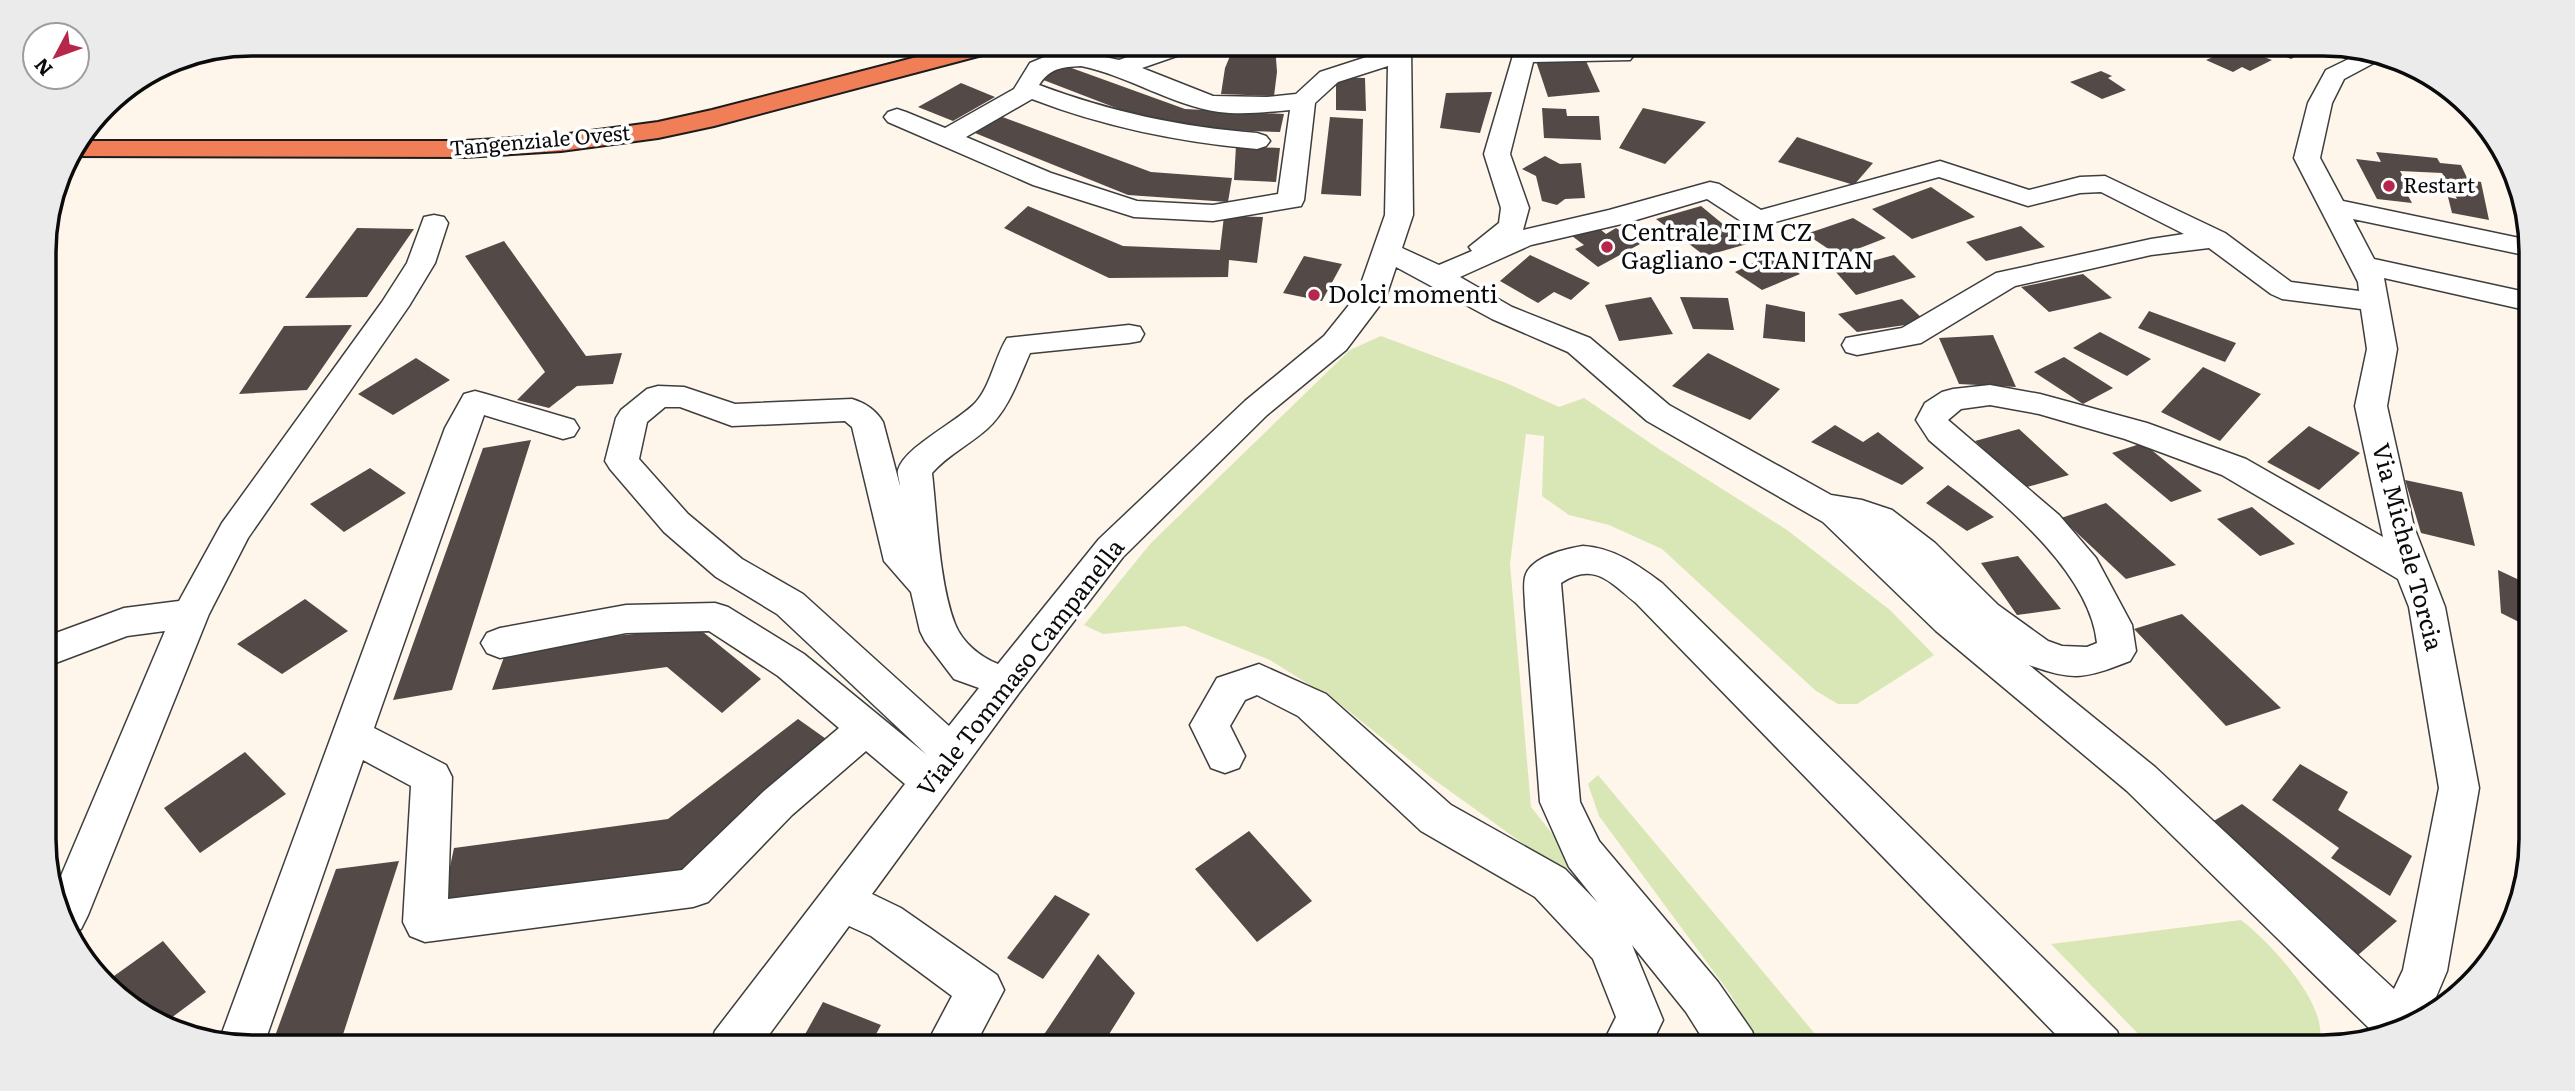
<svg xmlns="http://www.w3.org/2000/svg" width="2575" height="1091" font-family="Literata,serif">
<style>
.green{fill:#d9e7b6}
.building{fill:#534a48}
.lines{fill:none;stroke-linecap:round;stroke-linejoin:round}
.minor-casing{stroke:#3e3e3e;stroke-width:3}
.highway-casing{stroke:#1c1c1c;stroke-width:4}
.minor{fill:#fff;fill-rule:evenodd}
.highway{fill:#f07e57;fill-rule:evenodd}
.poi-dot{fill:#b6284b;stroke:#fff;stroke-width:2.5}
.labels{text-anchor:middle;stroke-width:7;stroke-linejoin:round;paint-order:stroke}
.far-street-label{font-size:21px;fill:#0b0b0b;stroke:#fff}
.far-poi-label{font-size:21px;fill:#0b0b0b;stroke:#fff;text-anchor:start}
.poi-label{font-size:24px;fill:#0b0b0b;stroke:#fff;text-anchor:start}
.street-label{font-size:24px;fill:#0b0b0b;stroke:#fff}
.rim{fill:none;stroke:#0b0b0b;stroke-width:3.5}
</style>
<rect width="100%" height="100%" fill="#fef6ea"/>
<path class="green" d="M 1381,336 L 1506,383 L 1559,407 L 1584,398 L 1659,449 L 1787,530 L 1890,610 L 1934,655 L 1857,704 L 1838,704 L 1816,691 L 1662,549 L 1609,525 L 1569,515 L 1542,496 L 1544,436 L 1526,434 L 1510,564 L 1531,807 L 1581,870 L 1554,866 L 1433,779 L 1340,704 L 1270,660 L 1185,626 L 1103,634 L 1084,625 L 1151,543 L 1350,350 Z
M 1598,775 L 1826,1047 L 1760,1047 L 1731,995 L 1599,816 L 1588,784 Z
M 2241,920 C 2269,941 2334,1009 2318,1047 L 2151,1047 L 2051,944 Z"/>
<path class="building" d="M 1235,44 L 1275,45 L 1277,72 L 1274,96 L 1221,94 L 1225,68 Z
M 2230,44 L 2237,47 L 2244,44 L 2289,44 L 2306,51 L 2291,59 L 2275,52 L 2264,57 L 2272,60 L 2250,71 L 2242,67 L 2233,72 L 2206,60 L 2220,54 L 2214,52 Z
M 1536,61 L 1586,61 L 1600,92 L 1548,97 Z
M 1055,62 L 1185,109 L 1284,114 L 1280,132 L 1168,128 L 1033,76 Z
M 2101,71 L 2112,76 L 2108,78 L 2126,90 L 2102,99 L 2070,82 Z
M 1336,77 L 1365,78 L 1366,111 L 1336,110 Z
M 961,83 L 995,97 L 953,121 L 918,107 Z
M 1492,92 L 1480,133 L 1440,128 L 1446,93 Z
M 1542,108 L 1566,109 L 1567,116 L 1599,116 L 1601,140 L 1544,138 Z
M 1643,108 L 1706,122 L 1665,164 L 1619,148 Z
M 997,115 L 1151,172 L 1232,178 L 1228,202 L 1128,195 L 970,131 Z
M 1330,117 L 1363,119 L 1361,196 L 1321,194 Z
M 1797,137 L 1873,163 L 1854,185 L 1778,162 Z
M 1236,146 L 1280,148 L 1276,182 L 1234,180 Z
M 2376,152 L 2437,158 L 2440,163 L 2461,165 L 2468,180 L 2481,182 L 2489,220 L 2452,213 L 2448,197 L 2457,199 L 2442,173 L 2400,171 L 2412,193 L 2406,192 L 2412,203 L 2377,199 L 2356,159 L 2381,162 Z
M 1545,156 L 1560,164 L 1581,163 L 1585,198 L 1565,199 L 1557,205 L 1542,201 L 1536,176 L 1522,169 Z
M 1931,187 L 1975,217 L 1912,239 L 1872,209 Z
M 1028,206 L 1123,246 L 1220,250 L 1224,216 L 1263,217 L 1257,263 L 1229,260 L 1228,277 L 1109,278 L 1004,228 Z
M 1701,206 L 1747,244 L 1705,256 L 1656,219 Z
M 1853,218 L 1886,238 L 1839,256 L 1806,234 Z
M 1595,225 L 1606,234 L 1616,228 L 1640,244 L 1598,267 L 1575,249 L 1584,245 L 1572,236 Z
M 2021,226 L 2045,247 L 1986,261 L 1966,242 Z
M 357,228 L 414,229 L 367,297 L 305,298 Z
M 504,241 L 586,356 L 622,353 L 613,384 L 577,386 L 549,408 L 517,400 L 545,372 L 465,256 Z
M 1773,253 L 1800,274 L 1762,290 L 1735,272 Z
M 1530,255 L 1590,283 L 1571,300 L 1554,292 L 1538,303 L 1500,281 Z
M 1894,255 L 1916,277 L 1856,295 L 1835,271 Z
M 1304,256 L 1342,264 L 1322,301 L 1283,293 Z
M 2083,274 L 2112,298 L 2049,312 L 2021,287 Z
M 1651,297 L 1673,334 L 1619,341 L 1605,305 Z
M 1680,297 L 1728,298 L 1734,330 L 1693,329 Z
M 1902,299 L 1926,322 L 1857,332 L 1838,314 Z
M 1766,304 L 1805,312 L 1805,342 L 1763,338 Z
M 2149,311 L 2236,343 L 2225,362 L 2138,328 Z
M 352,325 L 307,390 L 239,394 L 284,326 Z
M 2100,332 L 2151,359 L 2127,376 L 2073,348 Z
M 1993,335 L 2016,387 L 1959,384 L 1939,338 Z
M 1708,353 L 1780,389 L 1750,420 L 1672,386 Z
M 2064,357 L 2113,388 L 2083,404 L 2034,372 Z
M 416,358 L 450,380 L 393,415 L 358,394 Z
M 2203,367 L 2261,394 L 2220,441 L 2161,412 Z
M 1835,425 L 1863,442 L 1878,432 L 1924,468 L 1902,485 L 1811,442 Z
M 2309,426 L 2360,453 L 2319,490 L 2267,462 Z
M 2019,429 L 2069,475 L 2024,488 L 1975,441 Z
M 531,440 L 452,690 L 393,700 L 483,448 Z
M 2143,443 L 2202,491 L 2171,502 L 2112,453 Z
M 370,468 L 406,493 L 344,532 L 310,504 Z
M 2405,480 L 2462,492 L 2475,546 L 2421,533 Z
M 1948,485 L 1994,517 L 1967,531 L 1926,503 Z
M 2106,503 L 2176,565 L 2126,579 L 2061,518 Z
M 2252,507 L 2295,544 L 2260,556 L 2217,519 Z
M 2018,556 L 2061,609 L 2017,615 L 1981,563 Z
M 2498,570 L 2530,585 L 2531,628 L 2501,613 Z
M 305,599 L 348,631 L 282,674 L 237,644 Z
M 2182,614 L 2281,708 L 2226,726 L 2134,629 Z
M 698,628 L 761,679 L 722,713 L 667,667 L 492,690 L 508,646 Z
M 798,719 L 829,741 L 682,873 L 442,904 L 454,848 L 668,819 Z
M 245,752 L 286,794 L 200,853 L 164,808 Z
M 2300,764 L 2348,792 L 2338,810 L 2412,856 L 2390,896 L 2331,858 L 2339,848 L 2272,800 Z
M 2242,804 L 2397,921 L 2357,956 L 2207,825 Z
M 1249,831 L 1312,901 L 1257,942 L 1195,869 Z
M 399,861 L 339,1047 L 271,1047 L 336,869 Z
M 1055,895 L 1090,914 L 1043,979 L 1007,958 Z
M 163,941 L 206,992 L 163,1024 L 107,981 Z
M 1098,954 L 1135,993 L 1101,1047 L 1063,1047 L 1043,1036 Z
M 823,1002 L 881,1025 L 869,1047 L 798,1047 Z"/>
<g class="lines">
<defs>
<path id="minor" d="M 1163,44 L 1201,44 L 1197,49 L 1142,68 L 1213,96 L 1267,97 L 1296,94 L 1320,72 L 1388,50 L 1389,44 L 1411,44 L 1413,215 L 1402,248 L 1439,265 L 1472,251 L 1469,247 L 1499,223 L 1501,208 L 1484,154 L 1514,52 L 1538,47 L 1622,48 L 1630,50 L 1634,55 L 1630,60 L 1533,62 L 1510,154 L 1529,208 L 1523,230 L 1609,210 L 1710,182 L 1719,184 L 1761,210 L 1940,161 L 2029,190 L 2080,177 L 2105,176 L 2225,233 L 2291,282 L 2359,291 L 2358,282 L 2294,158 L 2308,103 L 2326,70 L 2363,52 L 2387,56 L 2344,79 L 2332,103 L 2320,158 L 2343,201 L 2529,240 L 2529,256 L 2353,219 L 2374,259 L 2530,293 L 2530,311 L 2384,278 L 2397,349 L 2387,406 L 2414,527 L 2445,607 L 2479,788 L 2447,971 L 2428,1016 L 2390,1036 L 2376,1039 L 2374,1033 L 2127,791 L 1936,631 L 1823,522 L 1647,421 L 1568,352 L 1492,319 L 1396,267 L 1386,297 L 1346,350 L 1267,415 L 1123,557 L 1019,693 L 872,894 L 901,908 L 997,975 L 1004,990 L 974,1047 L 925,1047 L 952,996 L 871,936 L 849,926 L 760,1047 L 709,1047 L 715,1031 L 905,784 L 866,751 L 792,815 L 708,902 L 693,907 L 425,942 L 410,936 L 403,922 L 411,786 L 363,760 L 263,1047 L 219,1041 L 445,428 L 464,394 L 475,391 L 486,394 L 574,420 L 579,428 L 574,436 L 563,439 L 484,415 L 374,728 L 446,765 L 452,777 L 448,899 L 682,870 L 764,791 L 839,728 L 778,676 L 709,631 L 626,633 L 500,658 L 487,653 L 481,643 L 487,633 L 500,628 L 626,605 L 715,603 L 728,607 L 804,654 L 927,755 L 777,614 L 716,577 L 664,532 L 610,469 L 605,461 L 616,418 L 621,410 L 647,389 L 658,386 L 684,387 L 735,404 L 852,399 C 865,403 876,410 883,422 L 900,486 C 900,482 897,474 898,470 C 904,447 959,421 976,402 C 991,385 995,357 1007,338 L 1129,325 L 1140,327 L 1144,334 L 1140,341 L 1129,343 L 1030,353 C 1018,380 1009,409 987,429 C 969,445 949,454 932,473 C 937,517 939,583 955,624 C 962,642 980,657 998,664 L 1099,539 L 1245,401 L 1324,336 L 1357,295 L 1385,215 L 1388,66 L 1338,82 L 1315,103 L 1304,200 L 1301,206 L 1213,221 L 1134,217 L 1033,185 L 888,122 L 884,117 L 888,112 L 897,109 L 906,112 L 945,128 L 1014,89 L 1030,63 L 1049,55 L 1081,52 L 1119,60 ZM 1081,66 C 1129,76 1171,105 1219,112 C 1243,115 1266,112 1290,110 L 1278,194 L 1213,205 L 1137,201 L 1051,173 L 966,137 L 1032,99 C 1105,127 1179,142 1257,149 L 1266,146 L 1270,141 L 1266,136 L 1257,133 C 1181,127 1111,112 1039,85 C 1050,68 1062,67 1081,66 ZM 1939,177 L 2028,206 L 2080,193 L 2101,192 L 2184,234 L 2151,239 L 1996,273 L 1902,328 L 1846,338 L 1842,345 L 1846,352 L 1857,355 L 1921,343 L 2015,286 L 2151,255 L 2209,248 L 2271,294 L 2282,299 L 2361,309 L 2367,349 L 2355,406 L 2383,537 L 2246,459 L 2147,423 L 2040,394 L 1990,385 L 1953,389 L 1942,392 L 1925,403 L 1916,420 L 1929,440 C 1985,489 2089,564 2097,643 L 2087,647 L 2062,646 L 2048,641 L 1998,605 L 1935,543 L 1892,510 L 1862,500 L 1831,495 L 1669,405 L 1590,338 L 1512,307 L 1460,277 L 1531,245 L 1626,223 L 1707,199 L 1747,225 L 1757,227 ZM 1990,405 L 2039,414 L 2125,439 L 2222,475 L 2398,579 L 2409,607 L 2439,788 L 2403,970 L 2394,989 L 2155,767 L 2029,665 C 2074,682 2086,678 2130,661 L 2136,651 L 2132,625 L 2096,558 L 2059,515 L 1948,420 L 1961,409 ZM 665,407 L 680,407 L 732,426 L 845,421 L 852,427 L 884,561 L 911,592 L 920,631 L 925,641 L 954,679 L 979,688 L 949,726 L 803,594 L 742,559 L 688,514 L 639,459 L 647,422 Z
M 434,215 L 444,217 L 448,223 L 435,263 L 409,306 L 248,538 L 209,614 L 88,915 L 81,929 L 73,932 L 55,890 L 165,631 L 127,636 L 45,667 L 45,637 L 124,608 L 179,601 L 222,523 L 382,302 L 407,263 L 424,217 Z
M 1583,546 C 1614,548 1638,565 1662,583 L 2117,1031 L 2123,1047 L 2068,1047 L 1636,603 C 1610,582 1594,561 1561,583 L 1580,802 L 1599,841 L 1718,982 L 1752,1031 L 1758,1047 L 1708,1047 L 1686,1012 L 1632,945 L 1663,1020 L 1650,1047 L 1601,1047 L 1616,1017 L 1593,959 L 1535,897 L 1421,831 L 1298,716 L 1257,695 L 1245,700 L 1230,726 L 1245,756 L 1239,768 L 1225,773 L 1211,768 L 1190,725 L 1217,678 L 1259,664 L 1326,694 L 1451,805 L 1565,869 L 1598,903 L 1569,867 L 1540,802 L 1525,606 C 1525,597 1523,586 1525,577 C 1530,557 1565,549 1583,546 Z"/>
<path id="highway" d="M 967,44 L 1009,44 L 1005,49 L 714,126 L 658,138 L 561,151 L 464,157 L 68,156 L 80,141 L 464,141 L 561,135 L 658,122 L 712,110 Z"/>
</defs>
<use href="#minor" class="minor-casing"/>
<use href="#highway" class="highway-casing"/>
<use href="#minor" class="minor"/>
<use href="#highway" class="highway"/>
</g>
<g class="poi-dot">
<circle cx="2389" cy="186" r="7"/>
<circle cx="1607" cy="247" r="7"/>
<circle cx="1314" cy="295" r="7"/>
</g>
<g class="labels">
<g class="far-street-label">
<text transform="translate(540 141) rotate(-5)" y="7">Tangenziale Ovest</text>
</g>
<g class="far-poi-label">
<text x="2403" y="193">Restart</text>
</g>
<g class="poi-label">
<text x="1621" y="241">Centrale TIM CZ<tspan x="1621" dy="28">Gagliano - CTANITAN</tspan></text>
<text x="1328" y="303">Dolci momenti</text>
</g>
<g class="street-label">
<text transform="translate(2407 547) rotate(75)" y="8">Via Michele Torcia</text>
<text transform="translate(1021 668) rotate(-52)" y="8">Viale Tommaso Campanella</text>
</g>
</g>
<path d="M0 0H2575V1091H0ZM252 56H2323A196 196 0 0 1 2519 252V839A196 196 0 0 1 2323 1035H252A196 196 0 0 1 56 839V252A196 196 0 0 1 252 56Z" fill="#ebebeb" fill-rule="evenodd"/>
<path class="rim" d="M252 56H2323A196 196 0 0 1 2519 252V839A196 196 0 0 1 2323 1035H252A196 196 0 0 1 56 839V252A196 196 0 0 1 252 56Z"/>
<g transform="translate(56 56) rotate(229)"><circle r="33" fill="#ffffff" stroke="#9d9d9d" stroke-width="2"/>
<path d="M0-5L12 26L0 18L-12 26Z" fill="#b6284b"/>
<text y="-10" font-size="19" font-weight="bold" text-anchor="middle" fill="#0b0b0b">N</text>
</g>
</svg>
